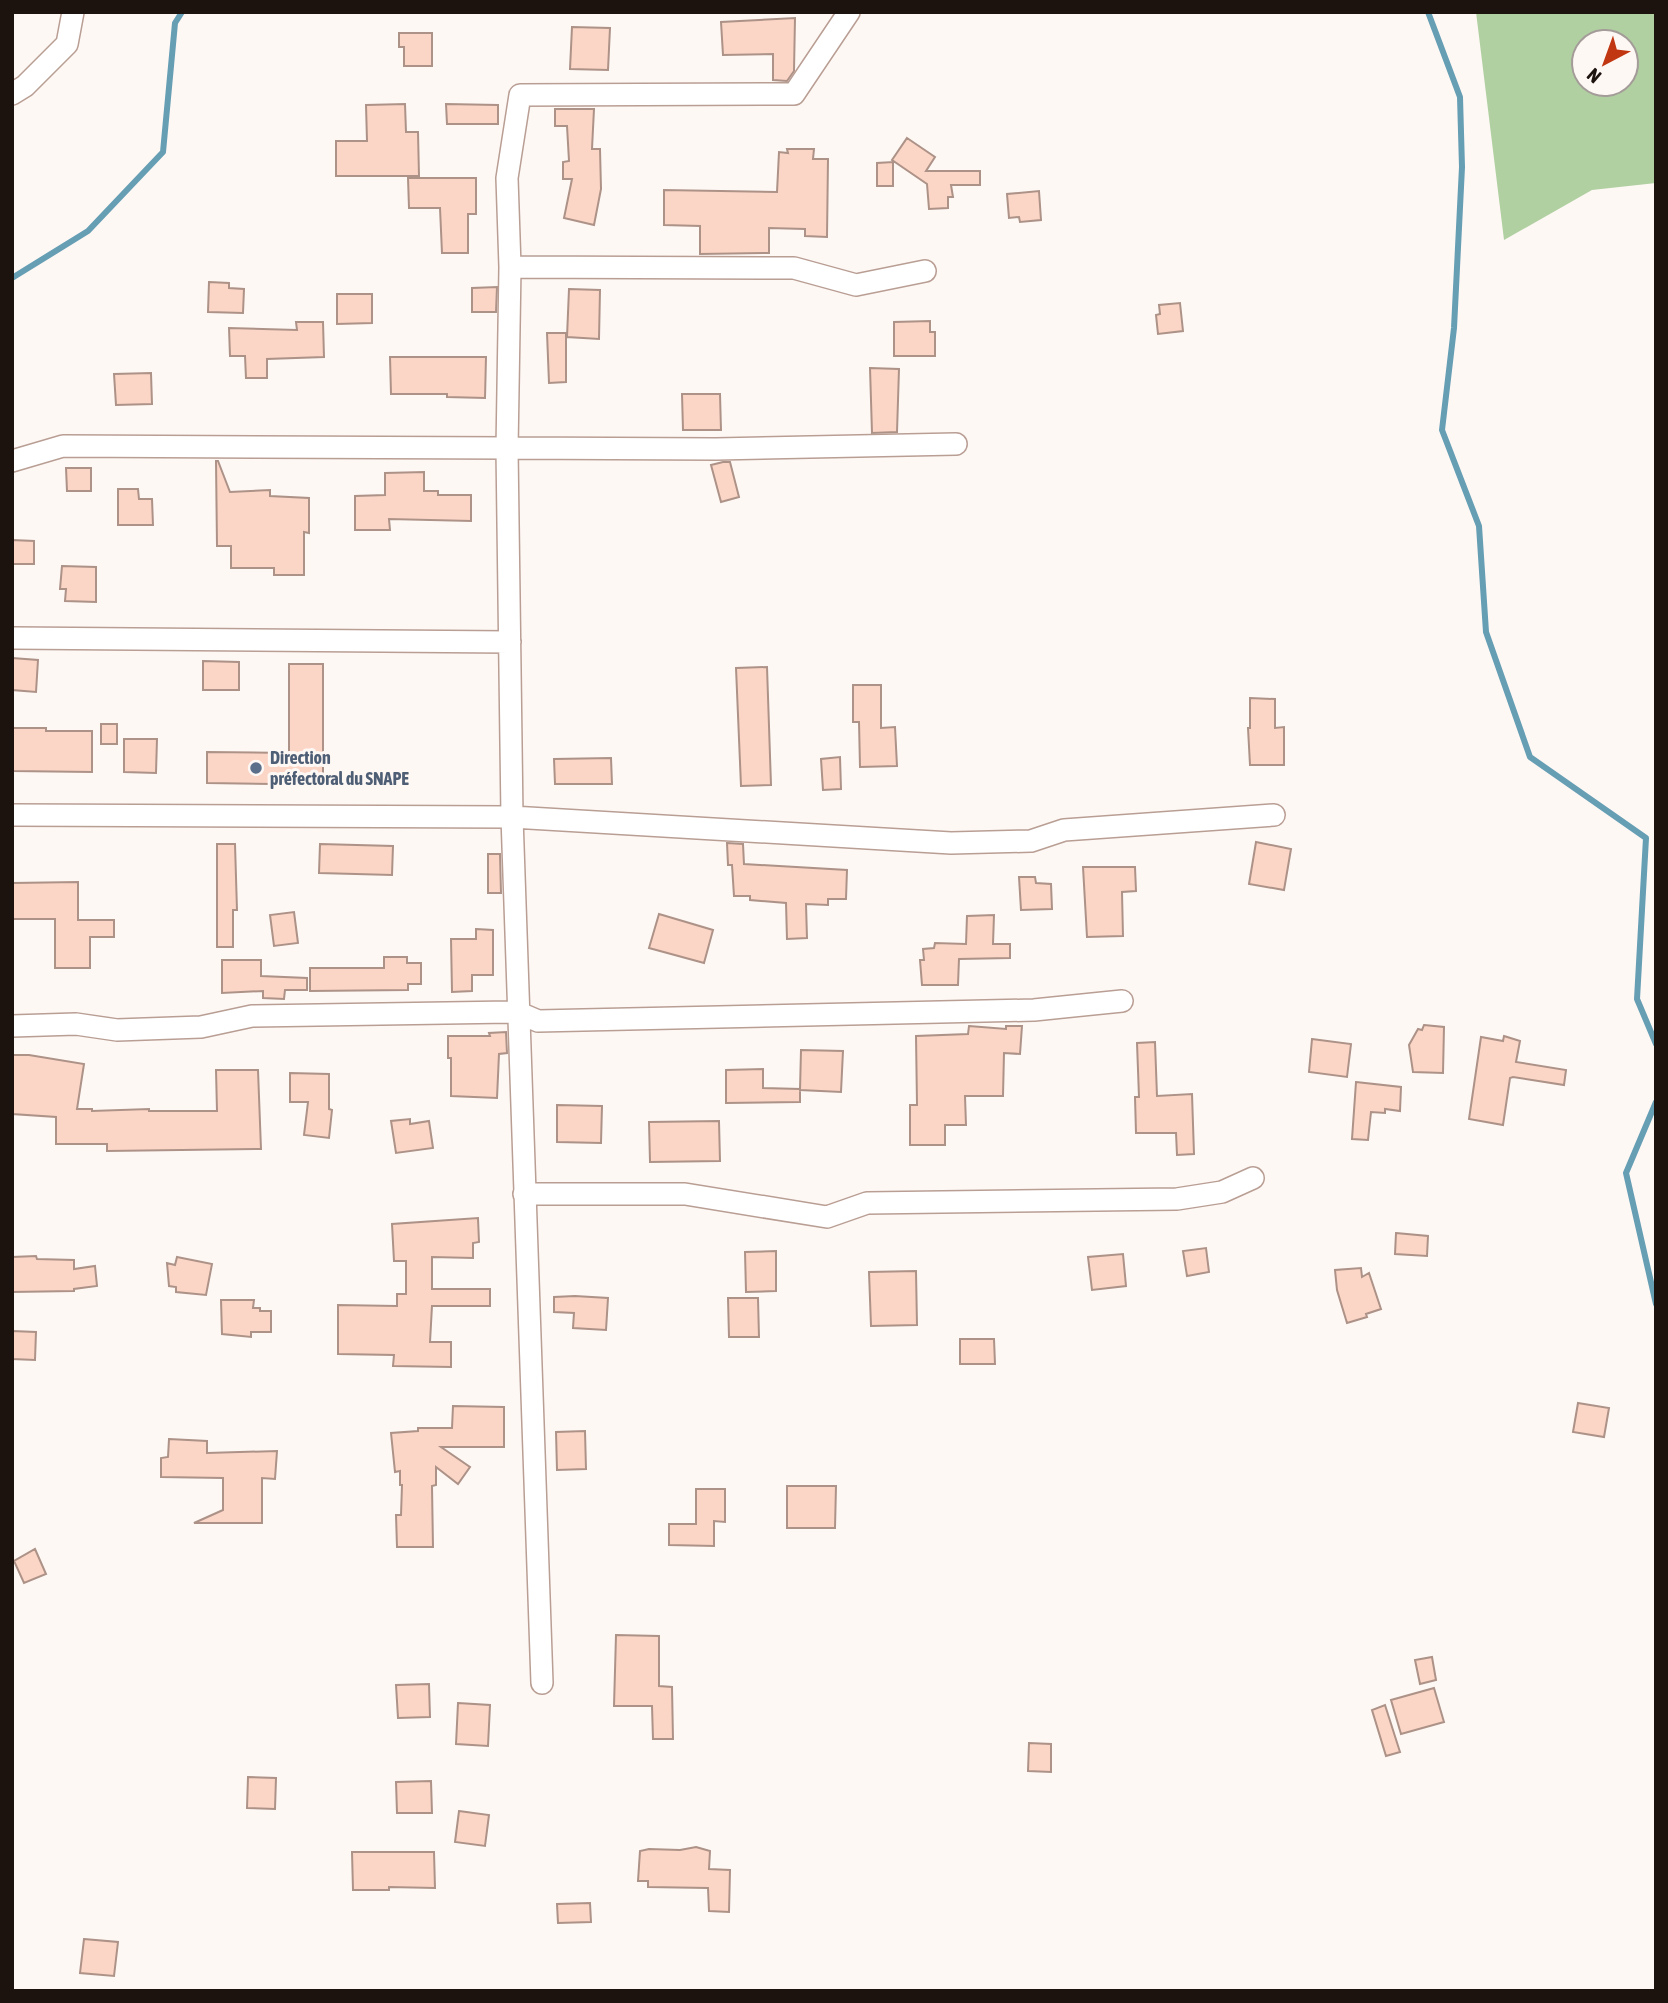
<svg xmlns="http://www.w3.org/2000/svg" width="1668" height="2003" font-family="'Asap Condensed',sans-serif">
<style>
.green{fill:#b1d0a2;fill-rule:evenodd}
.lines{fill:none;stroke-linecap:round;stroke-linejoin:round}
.stream{stroke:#669eb4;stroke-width:6}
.building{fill:#fbd5c6;stroke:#ad9287;stroke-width:2}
.minor-casing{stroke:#b99e94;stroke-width:24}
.minor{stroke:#fff;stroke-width:21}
.service-dot{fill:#5c6f8a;stroke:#fef8f5;stroke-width:2.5}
.labels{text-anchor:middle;stroke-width:6;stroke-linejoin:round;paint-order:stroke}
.service-label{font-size:18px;font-weight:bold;fill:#4e5e75;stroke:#fef8f5;text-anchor:start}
</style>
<rect width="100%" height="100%" fill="#fef8f5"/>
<path class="green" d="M 1476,12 L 1656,12 L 1656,183 L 1592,190 L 1504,240 ZM 1584,42 L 1626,42 L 1626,84 L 1584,84 Z"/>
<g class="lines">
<path class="stream" d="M 1428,12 L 1460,97 L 1462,167 L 1454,328 L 1442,430 L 1479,526 L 1486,632 L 1530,757 L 1646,838 L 1637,999 L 1656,1044
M 12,278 L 88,231 L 163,152 L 175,23 L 182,12
M 1656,1102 L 1626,1173 L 1656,1304"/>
</g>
<path class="building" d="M 795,18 L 794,71 L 787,81 L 773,80 L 773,54 L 723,55 L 721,22 Z
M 572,27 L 610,28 L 608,70 L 570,69 Z
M 399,33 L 432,33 L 432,66 L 404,66 L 404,47 L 399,47 Z
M 405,104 L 406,132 L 418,132 L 419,176 L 336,176 L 336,141 L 367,141 L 366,105 Z
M 446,104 L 498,105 L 498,124 L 447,124 Z
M 555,109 L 594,109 L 592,149 L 600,149 L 601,189 L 594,225 L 564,218 L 572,179 L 563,179 L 563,162 L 569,161 L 567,126 L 555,126 Z
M 907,138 L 935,157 L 926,171 L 980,171 L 980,185 L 951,185 L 953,197 L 948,197 L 948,208 L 929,209 L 927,184 L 892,160 Z
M 787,149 L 814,149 L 813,159 L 828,159 L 827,237 L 805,236 L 805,229 L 769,228 L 769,253 L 700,254 L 700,226 L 664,225 L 664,190 L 777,192 L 779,152 L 788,153 Z
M 893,162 L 893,186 L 877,186 L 877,163 Z
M 408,178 L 476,178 L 476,214 L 468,214 L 468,253 L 442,253 L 440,208 L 409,208 Z
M 1039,191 L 1041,220 L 1020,222 L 1019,217 L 1009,218 L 1007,194 Z
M 209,282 L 229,283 L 229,288 L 244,289 L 243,313 L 208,312 Z
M 497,287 L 496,312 L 472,312 L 472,288 Z
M 569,289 L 600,290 L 599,339 L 567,337 Z
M 337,294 L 372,294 L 372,323 L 337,324 Z
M 1180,303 L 1183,331 L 1158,334 L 1156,315 L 1160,314 L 1159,305 Z
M 930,321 L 930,332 L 935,332 L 935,356 L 894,356 L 894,322 Z
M 296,322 L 323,322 L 324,357 L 267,359 L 267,378 L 246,378 L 245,356 L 230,356 L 229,328 L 297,330 Z
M 547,333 L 566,333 L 566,382 L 549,383 Z
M 390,357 L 486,357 L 485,398 L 447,397 L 447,394 L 391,394 Z
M 870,368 L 899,369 L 897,432 L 872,433 Z
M 151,373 L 152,404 L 116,405 L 114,374 Z
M 682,394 L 720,394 L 721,430 L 683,430 Z
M 216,461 L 218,461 L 230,492 L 270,490 L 270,496 L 309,498 L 309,533 L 304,532 L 304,575 L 274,575 L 274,568 L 231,568 L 231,546 L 217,546 Z
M 723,462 L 730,462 L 739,497 L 721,502 L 711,465 Z
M 66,468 L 91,468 L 91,491 L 67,491 Z
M 424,472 L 424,491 L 438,491 L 438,495 L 471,495 L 471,521 L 389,519 L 390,530 L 355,530 L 355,496 L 385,495 L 385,473 Z
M 118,489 L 138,489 L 139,499 L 152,499 L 153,525 L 118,525 Z
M 12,540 L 34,541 L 34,564 L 12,564 Z
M 62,566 L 96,567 L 96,602 L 65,601 L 66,589 L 60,589 Z
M 12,658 L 38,660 L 36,692 L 12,690 Z
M 203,661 L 239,662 L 239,690 L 203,690 Z
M 289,664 L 323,664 L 323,779 L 272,779 L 272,784 L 207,783 L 207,752 L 289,753 Z
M 767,667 L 771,785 L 741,786 L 736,668 Z
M 853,685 L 881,685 L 881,728 L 895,727 L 897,766 L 860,767 L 859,722 L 853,722 Z
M 1250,698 L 1275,699 L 1275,728 L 1284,727 L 1284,765 L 1250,765 L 1248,728 L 1250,728 Z
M 101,724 L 117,724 L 117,744 L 101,744 Z
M 12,728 L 46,728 L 46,731 L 92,731 L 92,772 L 12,771 Z
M 124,739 L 157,739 L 156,773 L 124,772 Z
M 840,757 L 841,789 L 823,790 L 821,759 Z
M 611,758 L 612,784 L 555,784 L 554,759 Z
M 1256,842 L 1291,849 L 1284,890 L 1249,884 Z
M 727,843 L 743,844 L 744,864 L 847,870 L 846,899 L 828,899 L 828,905 L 806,904 L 807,938 L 787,939 L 786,903 L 750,900 L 750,896 L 734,896 L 732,865 L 728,865 Z
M 217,844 L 235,844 L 237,910 L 233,910 L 233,947 L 217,947 Z
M 320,844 L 393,846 L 392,875 L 319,873 Z
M 488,854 L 500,854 L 501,893 L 488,893 Z
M 1083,867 L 1135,867 L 1136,891 L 1122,892 L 1123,936 L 1087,937 Z
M 1019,877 L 1035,877 L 1036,883 L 1051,884 L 1052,909 L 1021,910 Z
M 78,882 L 78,920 L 114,920 L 114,937 L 90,937 L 90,968 L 55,968 L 55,919 L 12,919 L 12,883 Z
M 294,912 L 298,943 L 274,946 L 270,915 Z
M 659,914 L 713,930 L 704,963 L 649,948 Z
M 994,915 L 993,944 L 1010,944 L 1010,958 L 959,959 L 958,985 L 922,985 L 920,960 L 924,960 L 923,949 L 934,948 L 935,943 L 966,944 L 967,916 Z
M 476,929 L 493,930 L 493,975 L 472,975 L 472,991 L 452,992 L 451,939 L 476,939 Z
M 384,957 L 407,957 L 407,963 L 421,963 L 421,984 L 408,984 L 408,990 L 310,991 L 310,968 L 384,968 Z
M 222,960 L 261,960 L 261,976 L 307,978 L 307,990 L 285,990 L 284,999 L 263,998 L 263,991 L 222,993 Z
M 1424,1025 L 1444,1027 L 1443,1073 L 1413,1072 L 1409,1045 L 1418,1029 L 1422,1030 Z
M 969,1026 L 1006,1029 L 1006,1026 L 1022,1026 L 1020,1054 L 1004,1053 L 1003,1096 L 965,1096 L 966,1125 L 945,1125 L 945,1145 L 910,1145 L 910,1105 L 917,1105 L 916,1036 L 968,1034 Z
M 506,1032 L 507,1053 L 499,1054 L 497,1098 L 451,1096 L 451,1058 L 448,1058 L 448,1036 L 490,1036 L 489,1033 Z
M 1504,1036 L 1520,1041 L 1516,1062 L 1566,1070 L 1564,1085 L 1513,1077 L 1510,1078 L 1503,1125 L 1469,1119 L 1481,1037 L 1503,1041 Z
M 1312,1039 L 1351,1044 L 1347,1077 L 1309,1072 Z
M 1155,1042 L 1157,1096 L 1192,1094 L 1194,1154 L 1177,1155 L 1176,1133 L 1136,1133 L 1135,1097 L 1139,1097 L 1137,1043 Z
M 801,1050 L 843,1051 L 841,1092 L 800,1090 Z
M 12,1055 L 29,1055 L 84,1064 L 77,1109 L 92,1109 L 92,1111 L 149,1109 L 149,1111 L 217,1111 L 216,1070 L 258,1070 L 261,1149 L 107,1151 L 107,1144 L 56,1144 L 56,1117 L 12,1114 Z
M 763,1069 L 763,1088 L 800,1089 L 800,1102 L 726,1103 L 726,1070 Z
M 290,1073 L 329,1074 L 329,1109 L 332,1110 L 329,1138 L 304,1135 L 308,1102 L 290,1102 Z
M 1356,1082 L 1401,1087 L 1400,1111 L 1385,1109 L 1385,1113 L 1371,1112 L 1368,1140 L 1352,1139 Z
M 557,1105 L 602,1106 L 601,1143 L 557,1142 Z
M 410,1119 L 410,1124 L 429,1121 L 433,1148 L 396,1153 L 391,1121 Z
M 719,1121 L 720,1161 L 650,1162 L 649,1122 Z
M 478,1218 L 479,1242 L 473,1243 L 473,1258 L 432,1257 L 432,1289 L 490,1289 L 490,1306 L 432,1306 L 430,1342 L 451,1342 L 451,1367 L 393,1366 L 394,1355 L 338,1354 L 338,1305 L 397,1306 L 397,1294 L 406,1294 L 406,1261 L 394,1261 L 392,1224 Z
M 1396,1233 L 1428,1236 L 1427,1256 L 1395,1254 Z
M 1206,1248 L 1209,1272 L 1187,1276 L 1183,1251 Z
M 776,1251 L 776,1291 L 746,1292 L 745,1252 Z
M 1123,1254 L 1126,1286 L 1092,1290 L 1088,1257 Z
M 36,1256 L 37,1259 L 74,1260 L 74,1269 L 95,1266 L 97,1286 L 74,1289 L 74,1291 L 12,1292 L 12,1257 Z
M 177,1257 L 212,1264 L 206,1295 L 176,1292 L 176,1287 L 169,1286 L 167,1263 L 175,1265 Z
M 1361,1268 L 1362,1277 L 1369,1273 L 1381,1309 L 1366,1314 L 1367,1317 L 1347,1323 L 1337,1290 L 1335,1270 Z
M 916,1271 L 917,1325 L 871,1326 L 869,1272 Z
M 575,1296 L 608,1298 L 606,1330 L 573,1328 L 574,1313 L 554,1312 L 554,1297 Z
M 728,1298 L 758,1298 L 759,1337 L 729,1337 Z
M 221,1300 L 254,1300 L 253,1308 L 260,1308 L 260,1311 L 271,1311 L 271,1332 L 251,1332 L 251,1337 L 222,1334 Z
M 12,1331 L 36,1332 L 35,1360 L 12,1359 Z
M 960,1339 L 994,1339 L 995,1364 L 960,1364 Z
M 1578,1403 L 1609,1408 L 1604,1437 L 1573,1432 Z
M 453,1406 L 504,1407 L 504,1447 L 441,1447 L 470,1467 L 458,1484 L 436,1467 L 436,1485 L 432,1486 L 433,1547 L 397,1547 L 396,1515 L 401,1515 L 402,1485 L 400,1485 L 400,1471 L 395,1472 L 391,1433 L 418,1431 L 418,1428 L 452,1428 Z
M 585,1431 L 586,1469 L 557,1470 L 556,1432 Z
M 169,1439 L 207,1441 L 207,1453 L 277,1451 L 275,1479 L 262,1478 L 262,1523 L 194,1523 L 223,1510 L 223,1478 L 161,1477 L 161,1458 L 168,1457 Z
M 787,1486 L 836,1486 L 835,1528 L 787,1528 Z
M 696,1489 L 725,1489 L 725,1522 L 714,1521 L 714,1546 L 669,1545 L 669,1524 L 696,1524 Z
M 35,1549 L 46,1574 L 24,1583 L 14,1561 Z
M 616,1635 L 659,1636 L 659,1686 L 672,1687 L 673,1739 L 653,1739 L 652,1706 L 614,1706 Z
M 1432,1657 L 1436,1680 L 1420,1684 L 1415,1660 Z
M 429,1684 L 430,1717 L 398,1718 L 396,1685 Z
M 1434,1688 L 1444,1722 L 1401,1734 L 1391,1700 Z
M 458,1703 L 490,1705 L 488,1746 L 456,1744 Z
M 1385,1705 L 1400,1752 L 1386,1756 L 1372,1710 Z
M 1029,1743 L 1051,1744 L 1051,1772 L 1028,1771 Z
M 248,1777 L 276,1778 L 275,1809 L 247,1808 Z
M 431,1781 L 432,1813 L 397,1813 L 396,1782 Z
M 459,1811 L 489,1815 L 485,1846 L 455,1842 Z
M 696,1847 L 710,1851 L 709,1869 L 730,1870 L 729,1912 L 709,1911 L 708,1888 L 648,1887 L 648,1881 L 638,1881 L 640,1851 L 649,1849 L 680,1850 Z
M 352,1852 L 434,1852 L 435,1888 L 389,1887 L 389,1890 L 353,1890 Z
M 590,1903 L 591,1922 L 558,1923 L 557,1904 Z
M 84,1939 L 118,1942 L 114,1976 L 80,1973 Z"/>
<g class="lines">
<defs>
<path id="minor" d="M 12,94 L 25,86 L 67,44 L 73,12
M 510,267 L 794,268 L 856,285 L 925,271
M 12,461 L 63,446 L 716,449 L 956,444
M 12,638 L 510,642
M 12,815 L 512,817 L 951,843 L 1031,841 L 1064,830 L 1274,815
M 12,1026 L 76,1024 L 117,1030 L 201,1027 L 252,1016 L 517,1012 L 538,1021 L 1034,1010 L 1122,1001
M 524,1194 L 685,1194 L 827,1217 L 867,1203 L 1177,1199 L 1222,1192 L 1253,1178
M 542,1683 L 512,817 L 507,449 L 510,267 L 507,178 L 520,95 L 794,94 L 849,12"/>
</defs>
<use href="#minor" class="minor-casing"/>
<use href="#minor" class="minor"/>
</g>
<circle class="service-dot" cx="256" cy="768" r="7"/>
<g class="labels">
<g class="service-label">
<text x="270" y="764">Direction<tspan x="270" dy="21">préfectoral du SNAPE</tspan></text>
</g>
</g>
<rect width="1668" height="2003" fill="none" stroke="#1c120e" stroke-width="28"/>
<g transform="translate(1605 63) rotate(221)"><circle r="33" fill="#fef8f5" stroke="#a49c99" stroke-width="2"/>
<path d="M0-5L12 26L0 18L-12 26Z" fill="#c03711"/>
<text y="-10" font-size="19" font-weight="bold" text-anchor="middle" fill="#1c120e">N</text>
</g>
</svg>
